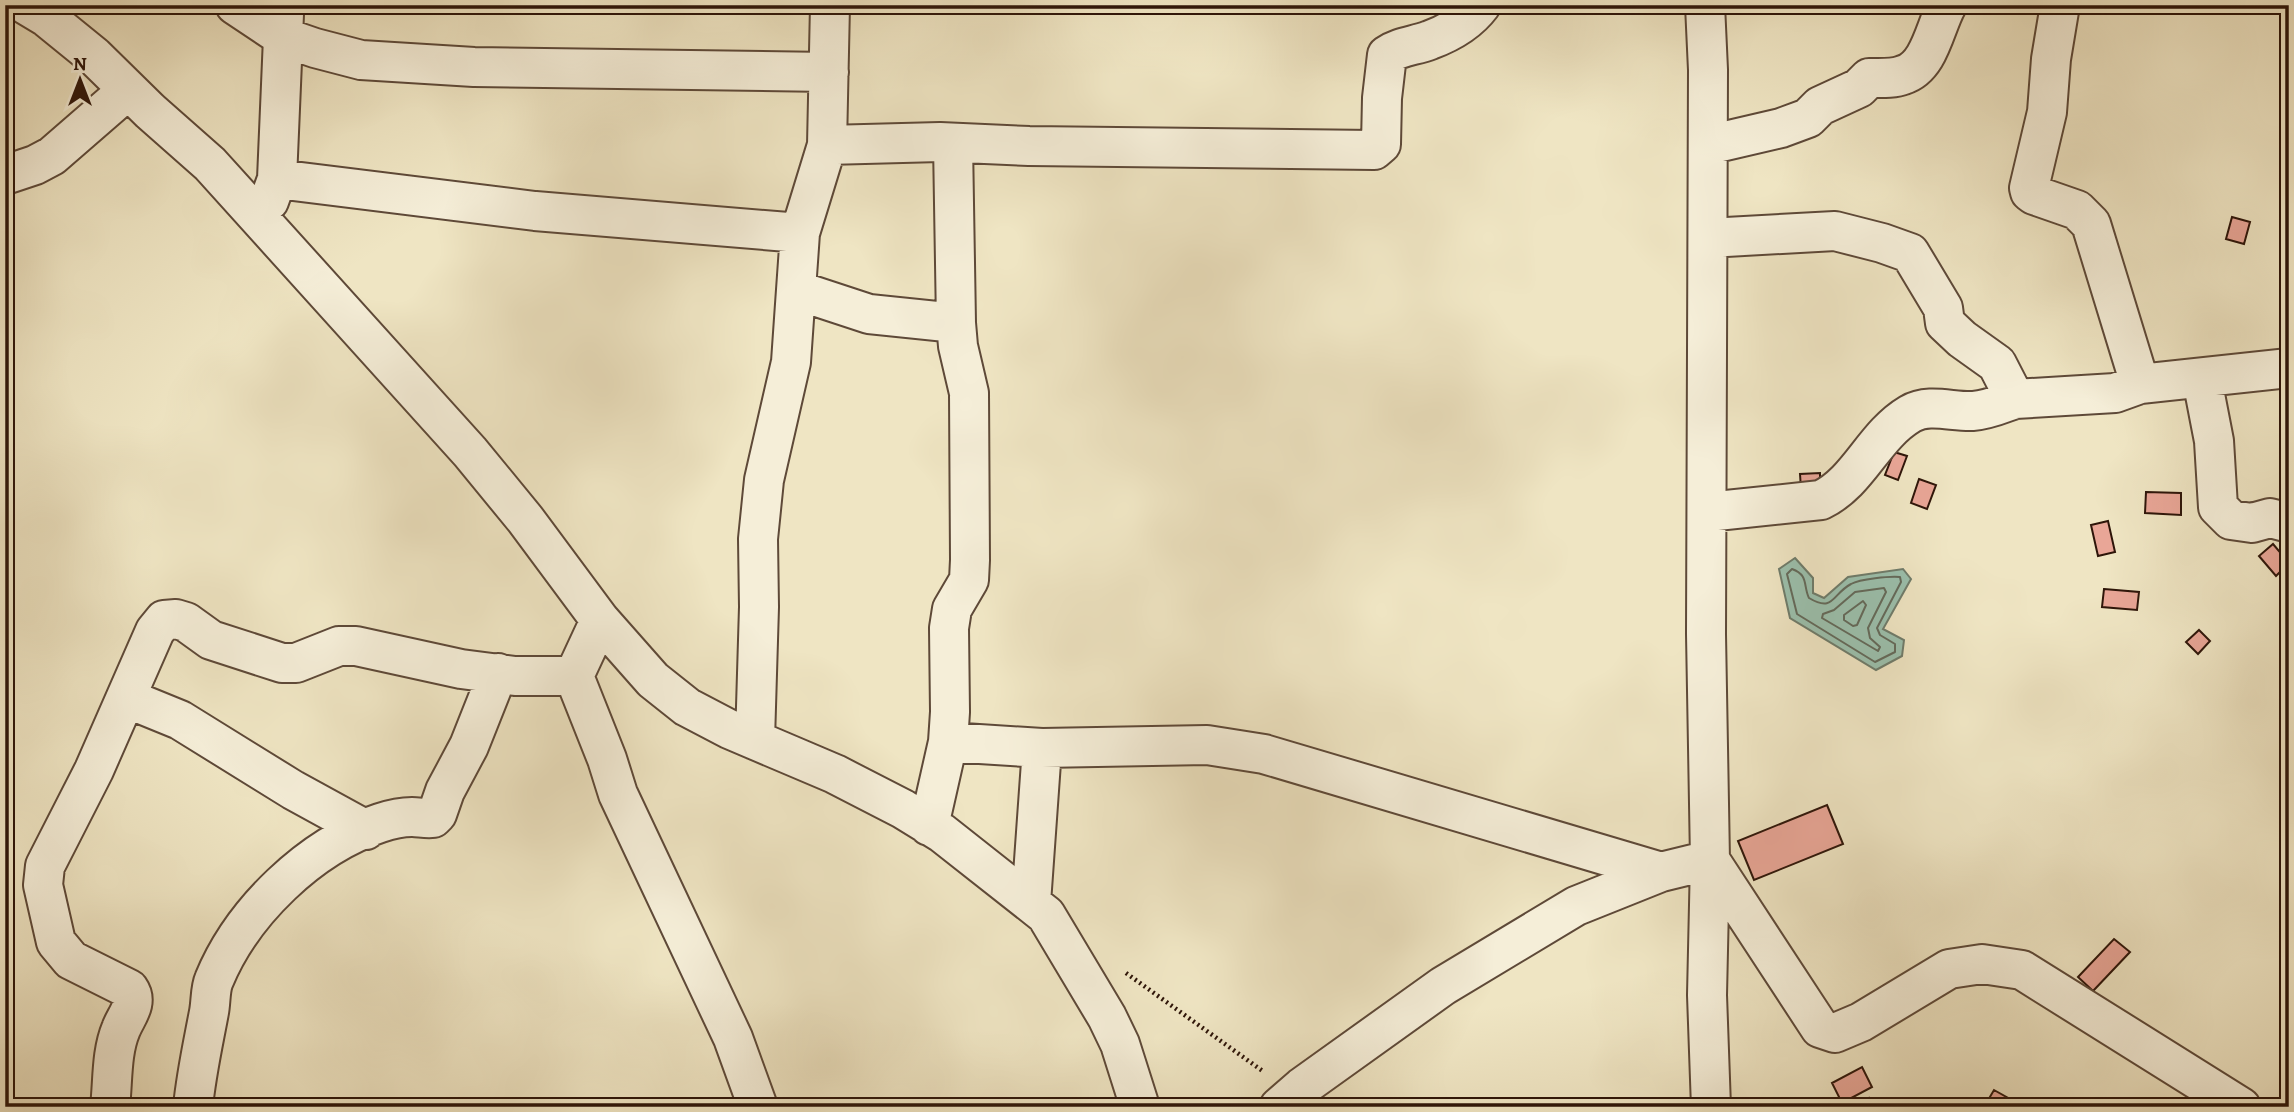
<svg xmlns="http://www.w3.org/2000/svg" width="2294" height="1112" font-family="Alegreya,serif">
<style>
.water{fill:#9bc0ad;stroke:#6f7c6b;stroke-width:2}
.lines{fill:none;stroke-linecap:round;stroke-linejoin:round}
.shore{stroke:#646a5b;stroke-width:2}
.building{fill:#e9a697;stroke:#2e1509;stroke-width:2}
.minor-casing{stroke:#5e4938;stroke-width:42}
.path{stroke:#2e1509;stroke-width:4.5;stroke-dasharray:2 3.5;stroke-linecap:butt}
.minor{stroke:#f5eed8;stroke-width:38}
</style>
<rect width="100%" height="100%" fill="#efe5c3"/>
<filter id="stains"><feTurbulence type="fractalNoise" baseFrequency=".00286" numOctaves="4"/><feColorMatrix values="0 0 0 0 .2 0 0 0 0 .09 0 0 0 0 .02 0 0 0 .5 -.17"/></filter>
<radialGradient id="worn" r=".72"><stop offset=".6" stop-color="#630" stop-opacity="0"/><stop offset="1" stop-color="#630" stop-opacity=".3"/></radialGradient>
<path class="water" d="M 1795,558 L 1813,578 L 1813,593 L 1824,598 L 1848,577 L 1903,569 L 1911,579 L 1883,629 L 1904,640 L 1902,656 L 1876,670 L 1790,618 L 1779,569 Z"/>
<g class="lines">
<path class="shore" d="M 1792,569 C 1809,575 1803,586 1809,598 C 1834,613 1832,594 1851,584 C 1860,579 1890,576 1900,577 L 1901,582 L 1877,628 L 1880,635 L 1895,644 L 1895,652 L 1875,662 L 1797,614 L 1787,574 Z
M 1884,588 L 1886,592 L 1868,628 L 1870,638 L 1880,647 L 1878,651 L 1822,618 L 1823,614 L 1834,610 L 1855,592 Z
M 1863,601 L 1866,605 L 1857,625 L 1853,626 L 1844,620 L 1844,615 Z"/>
</g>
<path class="building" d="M 2232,217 L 2250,222 L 2244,244 L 2226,239 Z
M 1894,452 L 1907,456 L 1898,480 L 1885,475 Z
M 1820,473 L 1820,489 L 1801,489 L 1800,474 Z
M 1919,479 L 1936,485 L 1927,509 L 1911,503 Z
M 2146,492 L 2181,493 L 2181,515 L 2145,513 Z
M 2108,521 L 2115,552 L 2098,556 L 2091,525 Z
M 2273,544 L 2289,563 L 2276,576 L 2259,556 Z
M 2104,589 L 2139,592 L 2137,610 L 2102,607 Z
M 2199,630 L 2210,641 L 2198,654 L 2186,642 Z
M 1827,805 L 1843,844 L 1754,880 L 1738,841 Z
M 2114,939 L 2130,952 L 2093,991 L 2078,977 Z
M 1862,1067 L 1872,1087 L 1842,1103 L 1832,1083 Z
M 1994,1090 L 2017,1103 L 2015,1107 L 1984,1107 Z
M 1869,1098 L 1874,1107 L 1854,1107 Z"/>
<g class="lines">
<defs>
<path id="minor" d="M 26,5 L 46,17 L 94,56 L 150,111 L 210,164 L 470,452 L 525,519 L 600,620 L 653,680 L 687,707 L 729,729 L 835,774 L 903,809 L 942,833 L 1046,915 L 1107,1017 L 1120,1044 L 1140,1107
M 235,5 L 283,37 L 315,48 L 361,60 L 474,67 L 829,72
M 1705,5 L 1708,70 L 1706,634 L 1710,860 L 1707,995 L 1711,1107
M 953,143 L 956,323
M 827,145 L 940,142 L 1029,146 L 1374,150 L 1381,144 L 1382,98 L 1387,55 C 1400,46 1415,46 1430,40 C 1449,33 1469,21 1481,5
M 1708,145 L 1781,128 L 1808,118 L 1820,106 L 1859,88 L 1869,78 C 1880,78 1893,79 1903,75 C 1930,67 1935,26 1947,5
M 5,175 L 35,165 L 52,156 L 128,90
M 277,179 L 535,211 L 800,233
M 269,201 L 277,179 L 284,14
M 1708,238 L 1835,231 L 1882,243 L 1910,253 L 1943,308 L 1945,323 L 1962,339 L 1997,364 L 2015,399 L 2115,393 L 2140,384 L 2091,224 L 2077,210 L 2034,195 L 2030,192 L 2029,188 L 2047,112 L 2051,59 L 2060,5
M 796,290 L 800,233 L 827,145 L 830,5
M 2202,379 L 2214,441 L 2218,507 L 2231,520 L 2252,523 L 2270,518 L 2289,523
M 2140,384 L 2289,368
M 1707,512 L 1821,500 C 1859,482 1873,436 1910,414 C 1929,403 1952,412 1973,411 C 1988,410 2001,404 2015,399
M 600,620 L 574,676 L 607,759 L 618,794 L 733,1038 L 758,1107
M 126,698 L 180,720 L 293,790 L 366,830
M 755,740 L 759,607 L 758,539 L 764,480 L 791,362 L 796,290 L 869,314 L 956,323 L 958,346 L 969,393 L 970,560 L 969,580 L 952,609 L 949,628 L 950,712 L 948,742 L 929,826
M 948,742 L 1042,748 L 1207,745 L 1264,754 L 1661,872
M 1031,903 L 1042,748
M 110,1107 C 113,1081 111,1053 121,1029 C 126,1016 139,1003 129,989 L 71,960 L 56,942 L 43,885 L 45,866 L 94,770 L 155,631 L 164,620 L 176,619 L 186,622 L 211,640 L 282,663 L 296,663 L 339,646 L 356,646 L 461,669 L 515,676 L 574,676
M 193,1107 C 196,1075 203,1044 209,1012 C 211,1002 210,989 214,980 C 242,912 310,846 380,823 C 389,820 403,817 412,817 C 419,817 426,819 433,818 L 437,814 L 445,791 L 469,746 L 498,673
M 1279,1107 L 1302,1087 L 1443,986 L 1576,906 L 1661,872 L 1710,860 L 1820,1028 L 1835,1033 L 1861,1022 L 1949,969 L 1982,964 L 2022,970 L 2241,1107"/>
</defs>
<use href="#minor" class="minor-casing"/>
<path class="path" d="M 1126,973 L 1264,1072
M 1344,1103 L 1355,1107"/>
<use href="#minor" class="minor"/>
</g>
<rect width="2294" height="1112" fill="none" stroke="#efe5c3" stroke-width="28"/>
<rect x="7" y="7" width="2280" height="1098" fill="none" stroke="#2e1509" stroke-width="3.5"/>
<rect x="14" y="14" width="2266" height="1084" fill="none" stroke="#2e1509" stroke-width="2"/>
<g transform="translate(80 80)" stroke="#f5eed8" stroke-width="5" paint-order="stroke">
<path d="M0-5L12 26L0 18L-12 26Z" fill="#2e1509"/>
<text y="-10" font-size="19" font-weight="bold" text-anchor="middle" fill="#2e1509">N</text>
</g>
<rect width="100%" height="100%" filter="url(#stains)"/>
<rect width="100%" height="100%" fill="url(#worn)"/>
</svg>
